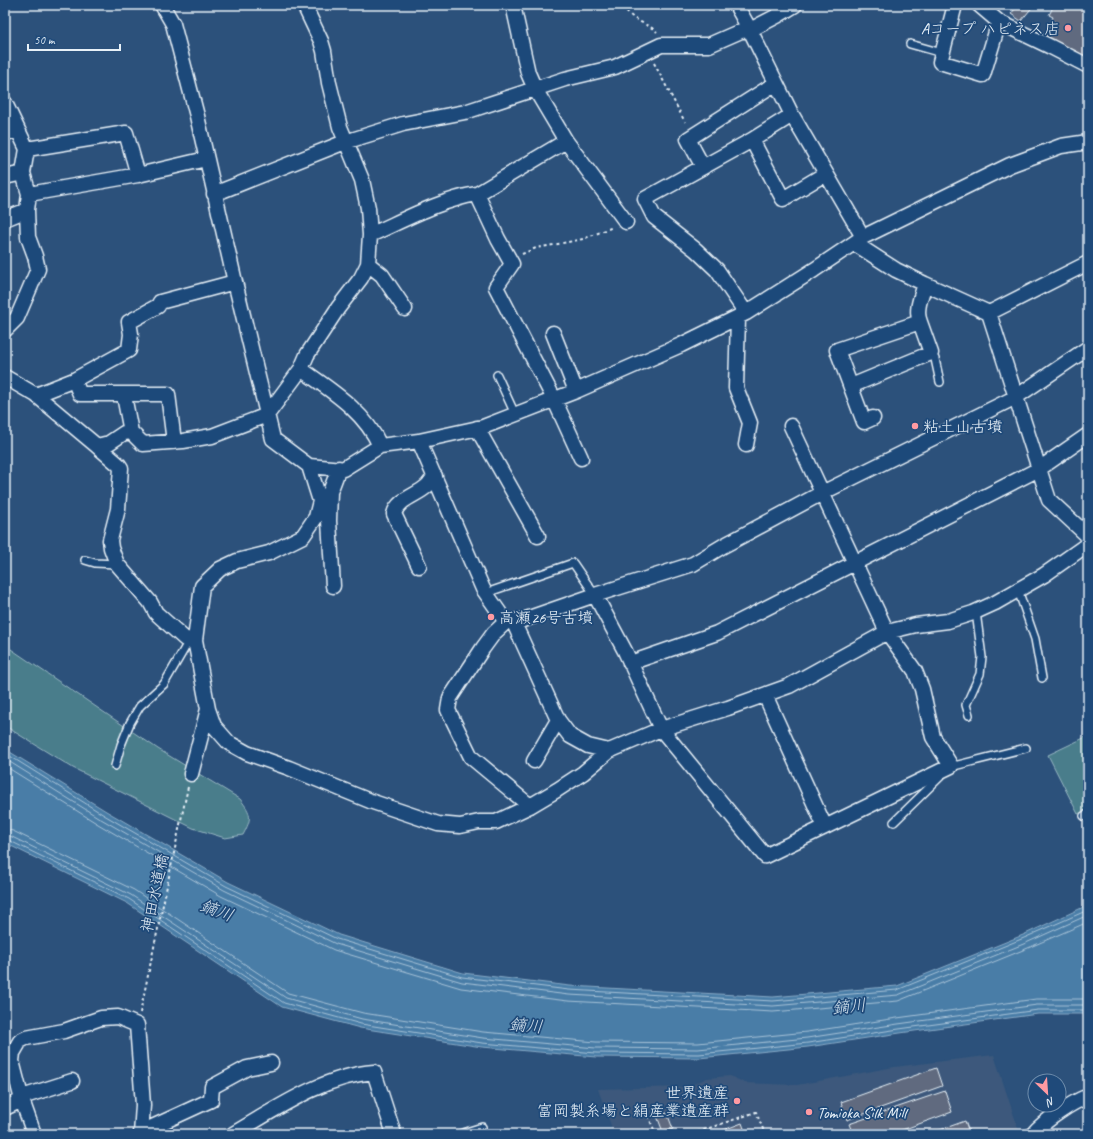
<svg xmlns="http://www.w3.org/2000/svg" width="1093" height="1139" font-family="Caveat,'Klee One',sans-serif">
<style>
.built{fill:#3c597c}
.green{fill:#487d8b;stroke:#98b7c2}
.water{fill:#497da7;stroke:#89abc7}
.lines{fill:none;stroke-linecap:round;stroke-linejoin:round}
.shore{stroke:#a8c3d8;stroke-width:1}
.building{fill:#606b7f;stroke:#e8f1f8}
.lane-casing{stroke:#e8f1f8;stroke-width:10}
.street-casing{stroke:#e8f1f8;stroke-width:17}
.path{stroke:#e8f1f8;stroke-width:2;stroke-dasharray:3 3;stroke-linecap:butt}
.lane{stroke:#1f4a7a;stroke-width:7}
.street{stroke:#1f4a7a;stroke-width:14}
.poi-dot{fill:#ff9aa2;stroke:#1f4a7a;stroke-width:1.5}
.labels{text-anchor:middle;stroke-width:3.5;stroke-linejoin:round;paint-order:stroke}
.poi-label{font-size:16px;fill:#e8f1f8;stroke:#1f4a7a;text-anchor:start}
.street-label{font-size:16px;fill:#e8f1f8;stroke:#1f4a7a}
.water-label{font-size:17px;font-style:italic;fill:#d0e0ec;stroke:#1f4a7a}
</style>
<rect width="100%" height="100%" fill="#2c517b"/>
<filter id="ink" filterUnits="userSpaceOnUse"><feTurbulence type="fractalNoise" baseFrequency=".025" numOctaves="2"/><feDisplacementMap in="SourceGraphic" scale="8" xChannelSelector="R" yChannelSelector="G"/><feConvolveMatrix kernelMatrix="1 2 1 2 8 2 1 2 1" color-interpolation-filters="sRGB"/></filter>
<g filter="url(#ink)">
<path class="built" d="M 994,1055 L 1020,1134 L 614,1134 L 598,1089 L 687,1087 L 707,1078 L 730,1076 L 745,1083 L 797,1085 L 894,1067 Z"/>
<path class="green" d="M 5,645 L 158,749 L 240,799 C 252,814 252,818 243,835 L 225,838 L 193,828 L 73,768 L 5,726 Z
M 1088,736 L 1088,809 L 1078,814 L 1048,755 Z"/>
<path class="water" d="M 5,749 L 106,811 L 228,882 L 339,935 L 463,973 L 570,986 L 773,997 L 897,986 L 1023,935 L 1088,905 L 1088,1014 L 1038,1014 L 900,1033 L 808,1047 L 699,1058 L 596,1057 L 482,1047 L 360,1028 L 282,1007 L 127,903 L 5,843 Z"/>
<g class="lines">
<path class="shore" d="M 5,753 L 104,815 L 226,886 L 337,939 L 462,977 L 569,990 L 773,1001 L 897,990 L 1024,938 L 1088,910
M 5,759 L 101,819 L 224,890 L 336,944 L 462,982 L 569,995 L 773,1006 L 898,995 L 1026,943 L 1088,915
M 5,766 L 98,824 L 221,896 L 334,950 L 461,988 L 568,1001 L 773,1012 L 898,1001 L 1028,948 L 1088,922
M 5,829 L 13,831 L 134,890 L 288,993 L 363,1013 L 483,1032 L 596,1042 L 698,1043 L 807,1032 L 897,1018 L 1036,999 L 1088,999
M 5,835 L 10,836 L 131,895 L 286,998 L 362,1019 L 483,1038 L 596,1048 L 698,1049 L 807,1038 L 898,1024 L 1037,1005 L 1088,1005
M 5,840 L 8,840 L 129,899 L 284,1003 L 361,1024 L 482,1043 L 596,1053 L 699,1054 L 808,1043 L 899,1029 L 1038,1010 L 1088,1010"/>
</g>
<path class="building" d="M 1018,5 L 1034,5 L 1021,21 L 1011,14 Z
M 1054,5 L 1088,5 L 1088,59 L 1044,38 L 1053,17 L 1049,15 Z
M 936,1068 L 942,1086 L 847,1120 L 841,1102 Z
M 945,1091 L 952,1112 L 891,1134 L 853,1134 L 849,1124 Z
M 667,1113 L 673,1129 L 663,1132 L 657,1116 Z
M 965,1121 L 969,1132 L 963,1134 L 929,1134 Z
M 742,1123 L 746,1134 L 713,1134 Z"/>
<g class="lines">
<defs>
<path id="lane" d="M 910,44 L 942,53
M 931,353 L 935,359 L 940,382
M 497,375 L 515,414
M 85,560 L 95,563 L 117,564
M 1018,590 L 1035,639 L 1042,678
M 486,593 L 573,563 L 595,595
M 969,715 L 966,705 L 980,674 L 982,657 L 976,612
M 115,766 L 121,745 L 130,723 L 140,706 L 164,684 L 186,646 L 194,641
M 950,767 L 1026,748
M 1084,816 L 1088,814
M 894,822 L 941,776
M 460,1134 L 482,1127"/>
<path id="street" d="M 162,5 L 173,24 L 197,116 L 235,282 L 273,439 L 309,466 L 320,501 L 316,517 L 303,536 L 269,553 L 237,561 L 220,569 L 202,586 L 195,640 L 208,709 L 214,726 L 229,743 L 247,753 L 289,768 L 370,801 L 438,824 L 460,826 L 479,822 L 496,822 L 530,806 L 557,790 L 583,773 L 609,751 L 661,729 L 728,708 L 789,686 L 887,632 L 916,625 L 948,621 L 973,613 L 995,603 L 1044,575 L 1088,544
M 513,5 L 528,73 L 535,89 L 566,141
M 736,5 L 750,30 L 792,115 L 863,237
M 955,5 L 940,62 L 983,75 L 999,22
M 979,5 L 999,22 L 1051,47 L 1088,66
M 5,103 L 27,149 L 23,173 L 29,194 L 27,210 L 28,237 L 35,256 L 38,269 L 17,318 L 5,330
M 5,133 L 18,130
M 752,140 L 783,199 L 825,174
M 27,149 L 126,133 L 138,175
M 703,167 L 688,139 L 776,83
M 5,177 L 23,173
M 29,194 L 138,175 L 206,159
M 214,194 L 345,142 L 403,124 L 465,112 L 565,79 L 615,67 L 661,45 L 709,45 L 741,31 L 750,30 L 777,16 L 795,5
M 477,194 L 566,141 L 626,222
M 5,219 L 27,210
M 370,235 C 404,220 440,200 477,194 L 498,239 L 512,264 L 496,287 L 554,399 L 581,458
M 854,243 L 896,270 L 925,284 L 989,313 L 1088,263
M 368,264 L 382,275 L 405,309
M 746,313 L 717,270 L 696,250 L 654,217 L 645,199 L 752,140 L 792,115
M 989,313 L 1049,500 L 1088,536
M 738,318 L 736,388 L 750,423 L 746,445
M 553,333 L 576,391
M 301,369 C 330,390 365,411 380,446
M 5,377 L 36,395 L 97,446 L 109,443 L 124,433 L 131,432 L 143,444 L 183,441 L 212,436 L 267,415 L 301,369 L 307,355 L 338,308 L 361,278 L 368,264 L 370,235 L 368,208 L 362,180 L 340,127 L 329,83 L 324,51 L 321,41 L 304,5
M 74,380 L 80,394 L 168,394 L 174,442
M 851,386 L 931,353 L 920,322
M 36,395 L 74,380 L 129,350 L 131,334 L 129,322 L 158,306 L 160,302 L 235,282
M 125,395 L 125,401 L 131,432
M 873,418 L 864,422 L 837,350 L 920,322 C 915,310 921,297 925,284
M 477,428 L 538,536
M 419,441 L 483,589 L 506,622
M 97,446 L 119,465 L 121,468 L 118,509 L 110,540 L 111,548 L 117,564 L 150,602 L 156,613 L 185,639 L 195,640
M 309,466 L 343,469 L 380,446 L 419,441 L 483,427 L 576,391 L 681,345 L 746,313 L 814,270 L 863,237 L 1010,165 L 1061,146 L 1088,142
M 419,566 L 394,514 C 398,499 416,496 427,486 C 430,483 432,479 435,476
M 333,586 L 329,521 L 330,492 L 339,468
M 595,595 L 625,651 L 661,729 L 765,856 L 951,766 L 933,737 L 922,689 L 915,671 L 887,632 L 791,426
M 513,621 L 558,720 L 570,736 L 588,746 L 609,751
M 630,663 L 717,633 L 1039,469 L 1088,435
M 765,695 L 825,827
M 534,761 L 558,720
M 191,774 L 208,709
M 530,806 L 471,757 L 448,710 L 450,698 L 483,648 L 494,633 L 506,622 L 523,620 L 595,595 L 693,564 L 723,546 L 822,493 L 1016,397 L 1088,348
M 22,1097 L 72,1081
M 5,1108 L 22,1100
M 34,1134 L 22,1100 L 12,1061 L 13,1053 L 20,1041 L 26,1038 L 64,1031 L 101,1018 L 118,1017 L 137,1025 L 143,1105 L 141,1134
M 144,1134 L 150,1128 L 211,1100 L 212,1087 L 247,1068 L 271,1063
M 233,1134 C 276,1109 323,1076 374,1072 L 394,1134
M 1033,1134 C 1045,1120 1071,1103 1088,1096"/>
</defs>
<use href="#lane" class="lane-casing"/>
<use href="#street" class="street-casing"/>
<path class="path" d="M 624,5 C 629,21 646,22 657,32
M 654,63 L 685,122
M 522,254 L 536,248 L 553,245 L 583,239 L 613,227
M 140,1013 L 188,787
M 643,1105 L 656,1134
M 692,1134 L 756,1112 L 765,1134"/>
<use href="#lane" class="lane"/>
<use href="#street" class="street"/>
</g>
</g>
<g class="poi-dot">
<circle cx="1068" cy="28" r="4"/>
<circle cx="915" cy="426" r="4"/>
<circle cx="491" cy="617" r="4"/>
<circle cx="737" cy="1101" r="4"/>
<circle cx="809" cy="1112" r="4"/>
</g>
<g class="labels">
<g class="poi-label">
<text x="1060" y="34" text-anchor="end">Aコープ ハピネス店</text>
<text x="923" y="432">粘土山古墳</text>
<text x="499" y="623">高瀬26号古墳</text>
<text x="729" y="1098" text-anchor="end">世界遺産<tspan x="729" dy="18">富岡製糸場と絹産業遺産群</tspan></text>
<text x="817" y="1118">Tomioka Silk Mill</text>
</g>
<g class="street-label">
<text transform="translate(154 893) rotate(-78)" y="6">神田水道橋</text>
</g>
<g class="water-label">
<text transform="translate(217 910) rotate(20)" y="6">鏑川</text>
<text transform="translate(849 1006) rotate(-6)" y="6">鏑川</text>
<text transform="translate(526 1025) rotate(5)" y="6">鏑川</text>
</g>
</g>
<rect width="1093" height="1139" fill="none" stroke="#1f4a7a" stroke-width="20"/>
<rect x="10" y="10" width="1073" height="1119" fill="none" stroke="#e8f1f8" stroke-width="1.5" filter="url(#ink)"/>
<g transform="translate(1047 1093) rotate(155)"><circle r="19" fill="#1f4a7a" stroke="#6f8dac"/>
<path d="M0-3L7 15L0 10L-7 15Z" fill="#ff9aa2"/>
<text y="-6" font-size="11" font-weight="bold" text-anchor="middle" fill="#e8f1f8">N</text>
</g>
<path d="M28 44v6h92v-6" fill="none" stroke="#e8f1f8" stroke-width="2"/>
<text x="34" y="44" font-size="12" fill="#e8f1f8" stroke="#1f4a7a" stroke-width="3" paint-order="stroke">50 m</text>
</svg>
